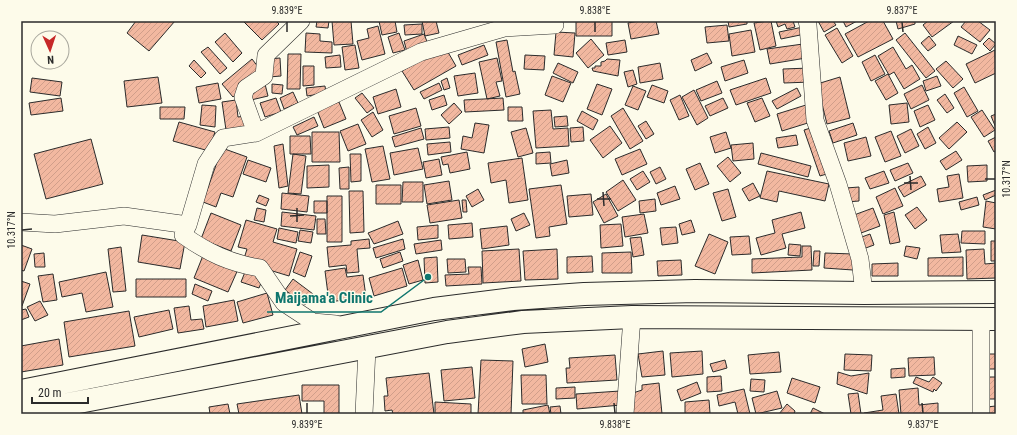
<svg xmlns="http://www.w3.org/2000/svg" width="1017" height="435" font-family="'Roboto Condensed',sans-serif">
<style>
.building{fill:url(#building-hatch);stroke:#2b2b2b}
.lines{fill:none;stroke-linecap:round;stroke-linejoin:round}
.minor-casing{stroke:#2b2b2b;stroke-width:18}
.trunk-casing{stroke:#2b2b2b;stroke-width:24}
.minor{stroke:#fdfbea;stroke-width:17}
.trunk{stroke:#fdfbea;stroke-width:22}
.ticks{fill:none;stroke:#2b2b2b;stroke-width:1.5}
.leader{fill:none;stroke:#0f766e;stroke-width:1.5}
.callout-dot{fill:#0f766e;stroke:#fdfbea;stroke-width:1.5}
.callout-label{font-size:15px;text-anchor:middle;font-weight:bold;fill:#0f766e;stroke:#fdfbea;stroke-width:3;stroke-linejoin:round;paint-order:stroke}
.neatline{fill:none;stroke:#2b2b2b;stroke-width:1.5}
.ticks-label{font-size:10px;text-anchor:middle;fill:#2b2b2b}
</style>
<defs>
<pattern id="building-hatch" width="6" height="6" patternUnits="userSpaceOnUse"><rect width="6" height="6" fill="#f2b8a0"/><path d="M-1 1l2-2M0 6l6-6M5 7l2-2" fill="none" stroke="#d09e8a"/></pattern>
</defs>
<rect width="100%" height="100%" fill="#fdfbea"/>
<path class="building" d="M 136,21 L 175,21 L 149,51 L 127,33 Z
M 243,21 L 276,21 L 279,24 L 262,40 Z
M 317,21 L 329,21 L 328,28 L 316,27 Z
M 332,21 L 351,21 L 353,44 L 334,45 Z
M 379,21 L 395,21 L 397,32 L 382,35 Z
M 422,21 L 436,21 L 439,33 L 425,36 Z
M 576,21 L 612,21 L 612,36 L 576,36 Z
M 639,21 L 656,21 L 659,34 L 631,39 L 628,23 Z
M 728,21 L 747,21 L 747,24 L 729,27 Z
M 768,21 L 771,21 L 776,46 L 760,50 L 754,23 Z
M 776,21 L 793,21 L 795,27 L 787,29 L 785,24 L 778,27 Z
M 818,21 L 833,21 L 836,25 L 824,32 Z
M 843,21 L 857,21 L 846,27 Z
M 869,21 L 883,21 L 893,39 L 858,57 L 845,34 Z
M 896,21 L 915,21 L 915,24 L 898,29 Z
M 928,21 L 954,21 L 932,37 L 923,25 Z
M 966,21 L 978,21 L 990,30 L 980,42 L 961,27 Z
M 422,24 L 422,34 L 405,35 L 404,25 Z
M 727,25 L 729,41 L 707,43 L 705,27 Z
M 378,26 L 385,54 L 362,60 L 357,41 L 369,38 L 367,29 Z
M 803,27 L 805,34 L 781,39 L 779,32 Z
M 837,28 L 853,56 L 842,63 L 825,35 Z
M 751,30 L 755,52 L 732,56 L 729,34 Z
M 556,32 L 575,33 L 573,57 L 554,55 Z
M 225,33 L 242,53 L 233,62 L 215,42 Z
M 306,33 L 320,34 L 320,41 L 332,42 L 332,53 L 305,52 Z
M 399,33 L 405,50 L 393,53 L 388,37 Z
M 905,33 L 935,71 L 926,78 L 896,40 Z
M 424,34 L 428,44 L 407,52 L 404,41 Z
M 929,36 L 936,45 L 928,51 L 921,43 Z
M 958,36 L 977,45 L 972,54 L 954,45 Z
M 989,38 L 996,44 L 990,51 L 983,44 Z
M 591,39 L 604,55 L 588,68 L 576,53 Z
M 507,40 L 513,72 L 515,71 L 520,94 L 506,97 L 496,42 Z
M 625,40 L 627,52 L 608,55 L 606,43 Z
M 803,44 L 806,58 L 770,64 L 767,49 Z
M 355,45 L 359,68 L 345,70 L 342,47 Z
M 484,45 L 488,55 L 462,65 L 458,55 Z
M 208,47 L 227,68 L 220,74 L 201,52 Z
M 445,47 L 456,66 L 414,90 L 402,71 Z
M 893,47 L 906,69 L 912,65 L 920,79 L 904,89 L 894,72 L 889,75 L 878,56 Z
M 995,50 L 996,73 L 975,83 L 966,64 Z
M 707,53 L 712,63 L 695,71 L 691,60 Z
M 288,54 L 301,54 L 300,89 L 287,89 Z
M 340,55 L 341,67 L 326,68 L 325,57 Z
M 525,55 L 545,56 L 544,70 L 524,69 Z
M 875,55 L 885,74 L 871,81 L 862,62 Z
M 280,58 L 281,76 L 269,77 L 267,59 Z
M 497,58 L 502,81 L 496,82 L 500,96 L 487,99 L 479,62 Z
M 252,59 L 262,72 L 233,97 L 222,84 Z
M 607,59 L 620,60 L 618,76 L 593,71 L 592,68 L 595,68 L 595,66 L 601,66 L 601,62 L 605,61 Z
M 194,60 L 206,73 L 201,78 L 189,66 Z
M 744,60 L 748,73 L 725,81 L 721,67 Z
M 946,61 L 963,79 L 953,88 L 936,69 Z
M 558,63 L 578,72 L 573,83 L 553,73 Z
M 660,63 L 663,79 L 640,83 L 638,67 Z
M 303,66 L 314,66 L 314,85 L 303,86 Z
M 810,68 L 811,82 L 784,83 L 783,69 Z
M 633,70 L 637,84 L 628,87 L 624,72 Z
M 475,73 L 478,93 L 458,96 L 454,76 Z
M 888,74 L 898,93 L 886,100 L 875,81 Z
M 552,76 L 571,83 L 563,102 L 545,95 Z
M 937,76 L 941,86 L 926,91 L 923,81 Z
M 158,77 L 162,103 L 127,107 L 124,81 Z
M 840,77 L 850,118 L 827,124 L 817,84 Z
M 32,78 L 62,82 L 60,96 L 30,92 Z
M 447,78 L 450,88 L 444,90 L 441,81 Z
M 766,78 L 771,93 L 736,105 L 730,90 Z
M 717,81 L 722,93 L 701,101 L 696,90 Z
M 218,83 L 221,99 L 199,103 L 196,87 Z
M 439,83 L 442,90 L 424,99 L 420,92 Z
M 265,84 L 268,96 L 251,100 L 248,88 Z
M 272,84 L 283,85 L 282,94 L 272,93 Z
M 597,84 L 612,89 L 602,115 L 587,109 Z
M 652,85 L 668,91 L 664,103 L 647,97 Z
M 922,85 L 929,100 L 911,109 L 904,94 Z
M 325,86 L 326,93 L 307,96 L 306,88 Z
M 633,86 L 646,91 L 638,110 L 625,105 Z
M 964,87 L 978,111 L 967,117 L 954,93 Z
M 797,88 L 801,96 L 777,109 L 772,101 Z
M 396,89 L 401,107 L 378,114 L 373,97 Z
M 694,90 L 708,118 L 697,125 L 682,97 Z
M 293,92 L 298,103 L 284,109 L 280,98 Z
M 362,93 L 374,108 L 367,113 L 355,98 Z
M 945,94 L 954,108 L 947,113 L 937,100 Z
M 444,95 L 447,105 L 432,110 L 429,100 Z
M 680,95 L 689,116 L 679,120 L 670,100 Z
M 61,98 L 63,111 L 31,115 L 29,103 Z
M 276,98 L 281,112 L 265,117 L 260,103 Z
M 503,98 L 504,110 L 465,112 L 464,100 Z
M 723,98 L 728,108 L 710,116 L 705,106 Z
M 762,98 L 770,116 L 755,122 L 747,103 Z
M 236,100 L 238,117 L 247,116 L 249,126 L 226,130 L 222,102 Z
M 339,102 L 346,119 L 324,128 L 317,110 Z
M 454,103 L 462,112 L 449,124 L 441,115 Z
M 907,103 L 909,122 L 891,124 L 889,105 Z
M 202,105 L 216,106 L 215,127 L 200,125 Z
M 806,105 L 811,122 L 782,131 L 777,114 Z
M 928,105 L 935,120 L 920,127 L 914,111 Z
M 160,107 L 185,107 L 184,119 L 160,119 Z
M 508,107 L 522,107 L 523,121 L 508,121 Z
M 416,108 L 421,126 L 394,134 L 389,116 Z
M 623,108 L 643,141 L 630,149 L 611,116 Z
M 551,110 L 553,129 L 568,128 L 569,146 L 536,148 L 533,111 Z
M 982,110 L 995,130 L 984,137 L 971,117 Z
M 582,111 L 598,120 L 593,130 L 577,121 Z
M 373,112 L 383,130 L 372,137 L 361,120 Z
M 996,114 L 996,128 L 991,116 Z
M 567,116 L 568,126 L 555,127 L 554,117 Z
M 314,117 L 318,126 L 297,135 L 293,127 Z
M 646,121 L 654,134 L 646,139 L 638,126 Z
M 179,122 L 215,132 L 209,151 L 173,141 Z
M 957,122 L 967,132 L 949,149 L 939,138 Z
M 475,123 L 489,125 L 484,153 L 461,149 L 463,136 L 472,138 Z
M 853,123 L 857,135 L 833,143 L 829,131 Z
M 358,124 L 366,144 L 348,151 L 340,131 Z
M 610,126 L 622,143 L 603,158 L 590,140 Z
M 449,127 L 450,138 L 426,140 L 425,129 Z
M 583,127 L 584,141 L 571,142 L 570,128 Z
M 814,127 L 830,173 L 820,176 L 804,130 Z
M 928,127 L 936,143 L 925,149 L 917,134 Z
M 421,128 L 424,139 L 395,147 L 392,137 Z
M 526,128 L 533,153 L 518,157 L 511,132 Z
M 911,129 L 919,146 L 905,153 L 897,136 Z
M 891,131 L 901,156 L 885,162 L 875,137 Z
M 312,132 L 339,132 L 340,162 L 312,162 Z
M 726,132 L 731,148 L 715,153 L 710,137 Z
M 796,135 L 798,145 L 778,148 L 776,138 Z
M 290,136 L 310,136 L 311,154 L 290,154 Z
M 866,137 L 871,156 L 848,161 L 844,143 Z
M 996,137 L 996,151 L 994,152 L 988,141 Z
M 91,139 L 103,184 L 46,199 L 34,154 Z
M 450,142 L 451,152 L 428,155 L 427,144 Z
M 753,143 L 754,159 L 733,161 L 731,145 Z
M 283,144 L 288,186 L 279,188 L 274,146 Z
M 383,146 L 390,179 L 372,182 L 365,149 Z
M 222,148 L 247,157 L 233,197 L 221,193 L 216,207 L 203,202 Z
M 418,148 L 423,169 L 394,175 L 390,153 Z
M 640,149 L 647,164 L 622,175 L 615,159 Z
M 956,151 L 962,160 L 946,170 L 940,161 Z
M 467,152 L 470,169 L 450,173 L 448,164 L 443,165 L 441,157 Z
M 550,152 L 551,163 L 536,164 L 536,153 Z
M 761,153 L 811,166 L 808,177 L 758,164 Z
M 293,154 L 306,156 L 301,194 L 288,193 Z
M 350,154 L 361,154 L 361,181 L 351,182 Z
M 728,157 L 741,173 L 730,182 L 717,166 Z
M 522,158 L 528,200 L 509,203 L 506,180 L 491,183 L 488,163 Z
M 439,159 L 442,175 L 426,178 L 423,162 Z
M 248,160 L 271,168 L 266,182 L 243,174 Z
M 567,160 L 569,173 L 552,176 L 550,164 Z
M 700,163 L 709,184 L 695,190 L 686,169 Z
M 908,163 L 913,173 L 895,181 L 890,170 Z
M 329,165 L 329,187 L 307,188 L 307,166 Z
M 987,165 L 987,181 L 968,182 L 967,166 Z
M 349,167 L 349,189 L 340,189 L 339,168 Z
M 660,167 L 666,179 L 656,184 L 650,172 Z
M 643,171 L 650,182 L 637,190 L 630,179 Z
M 767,171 L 829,184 L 825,201 L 779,191 L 777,202 L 760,198 Z
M 884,171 L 889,183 L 870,189 L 865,178 Z
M 959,174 L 963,198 L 939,202 L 937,189 L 949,187 L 947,176 Z
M 921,176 L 926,185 L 904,197 L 898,187 Z
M 623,180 L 636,200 L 618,211 L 606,192 Z
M 449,181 L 452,200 L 427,204 L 424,185 Z
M 403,182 L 423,182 L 423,202 L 402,202 Z
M 753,183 L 760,196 L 749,201 L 742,189 Z
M 376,185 L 401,185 L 401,204 L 376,204 Z
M 561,185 L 567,224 L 549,227 L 550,236 L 536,238 L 529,189 Z
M 675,186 L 680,199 L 661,205 L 657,193 Z
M 859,187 L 859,201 L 846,202 L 846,188 Z
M 895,188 L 903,206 L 883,214 L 876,197 Z
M 478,189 L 484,200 L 472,207 L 466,196 Z
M 728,189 L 736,217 L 722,221 L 713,193 Z
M 996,190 L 996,195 L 985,200 L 983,195 Z
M 349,191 L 363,191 L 364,232 L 350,233 Z
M 282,193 L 309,196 L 307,212 L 281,209 Z
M 591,194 L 593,215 L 569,217 L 567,196 Z
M 606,194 L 618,216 L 604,223 L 593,202 Z
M 259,195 L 269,199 L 266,206 L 256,202 Z
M 327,196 L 342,196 L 342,242 L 327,242 Z
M 977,197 L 979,205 L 961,210 L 959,202 Z
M 655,199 L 656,211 L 640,213 L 639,201 Z
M 459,200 L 462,218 L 430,223 L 427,205 Z
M 462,200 L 466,200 L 467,212 L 463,212 Z
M 314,201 L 327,201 L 327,213 L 314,213 Z
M 986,201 L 996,203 L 996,229 L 983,227 Z
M 917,207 L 927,220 L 915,229 L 905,215 Z
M 257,208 L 266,210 L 264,222 L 254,220 Z
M 873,208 L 880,226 L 861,233 L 854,215 Z
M 282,212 L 316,216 L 314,230 L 281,226 Z
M 801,212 L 805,228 L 782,234 L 786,248 L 761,255 L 756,238 L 775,233 L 772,220 Z
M 894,212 L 900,242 L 890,244 L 884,215 Z
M 211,213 L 241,225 L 231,251 L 201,239 Z
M 524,213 L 530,225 L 516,231 L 511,219 Z
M 644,214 L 648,233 L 625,237 L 622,217 Z
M 317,219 L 325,219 L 326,234 L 317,234 Z
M 246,220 L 277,229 L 273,242 L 297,249 L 289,276 L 243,262 L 247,249 L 238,247 Z
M 691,220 L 695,232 L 682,235 L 679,224 Z
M 398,221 L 403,234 L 374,244 L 368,233 Z
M 472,223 L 473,237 L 449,239 L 448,225 Z
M 621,224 L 623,246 L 601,248 L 600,225 Z
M 438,225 L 438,238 L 418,240 L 417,227 Z
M 507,226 L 509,245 L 482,249 L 480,229 Z
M 676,227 L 678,243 L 662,245 L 660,228 Z
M 279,228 L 298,232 L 296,243 L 277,239 Z
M 300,230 L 313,232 L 311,243 L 298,241 Z
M 962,231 L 985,231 L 985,244 L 961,243 Z
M 709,234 L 728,242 L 715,274 L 695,266 Z
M 870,234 L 874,245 L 863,249 L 859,238 Z
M 958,234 L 961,252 L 942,253 L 940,235 Z
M 142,235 L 185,242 L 180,269 L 138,262 Z
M 749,236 L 751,254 L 732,255 L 730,237 Z
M 641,237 L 644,255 L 633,257 L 630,238 Z
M 369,239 L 370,248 L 357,249 L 359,272 L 347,273 L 346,265 L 329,267 L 327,247 L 351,245 L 351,241 Z
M 403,239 L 405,249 L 376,258 L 373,248 Z
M 441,240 L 442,250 L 416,254 L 414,244 Z
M 991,241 L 996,241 L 996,261 L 991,261 Z
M 789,244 L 801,245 L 800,256 L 788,255 Z
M 21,245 L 32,249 L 24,271 L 21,270 Z
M 802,246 L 811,246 L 812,270 L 752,273 L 752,259 L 802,257 Z
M 906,246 L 920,248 L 917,259 L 904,256 Z
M 121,247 L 126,291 L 113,292 L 108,249 Z
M 519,249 L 521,281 L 483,283 L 482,251 Z
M 557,249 L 558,279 L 525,280 L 523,251 Z
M 984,249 L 985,264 L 996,263 L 996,278 L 967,279 L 966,250 Z
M 814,251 L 820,251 L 819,266 L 813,266 Z
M 300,252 L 312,256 L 305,277 L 293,272 Z
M 400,252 L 403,261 L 383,268 L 380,259 Z
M 631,252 L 632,273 L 602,273 L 602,253 Z
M 44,253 L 45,267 L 35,267 L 34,254 Z
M 204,253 L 239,267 L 228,292 L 194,278 Z
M 825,253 L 853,254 L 853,270 L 824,268 Z
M 592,256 L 593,272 L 567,273 L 567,257 Z
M 437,257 L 438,282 L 425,283 L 424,258 Z
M 963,257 L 963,276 L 928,276 L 928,258 Z
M 447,259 L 465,259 L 466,272 L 448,273 Z
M 418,260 L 423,280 L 409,284 L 403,265 Z
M 681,260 L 682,275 L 658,276 L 657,261 Z
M 898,263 L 898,276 L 872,276 L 872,264 Z
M 468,267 L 481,267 L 482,284 L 446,286 L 445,275 L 469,274 Z
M 345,268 L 347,277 L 363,275 L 366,297 L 329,302 L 325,271 Z
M 402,268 L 407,286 L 374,296 L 369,278 Z
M 106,272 L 113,307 L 86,312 L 82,293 L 62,297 L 59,282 Z
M 245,272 L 263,278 L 259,288 L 241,282 Z
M 53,274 L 57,300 L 43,302 L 38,276 Z
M 136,279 L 186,279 L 186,297 L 136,297 Z
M 293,279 L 313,294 L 305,305 L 285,290 Z
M 21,281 L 30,284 L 22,306 L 21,306 Z
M 195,284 L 212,291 L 208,301 L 192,294 Z
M 267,293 L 273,315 L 243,323 L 237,302 Z
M 234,300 L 238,321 L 206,327 L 203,306 Z
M 40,301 L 48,315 L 35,321 L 27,307 Z
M 189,306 L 191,320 L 202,319 L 204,329 L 178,333 L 174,308 Z
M 26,309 L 29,317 L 21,320 L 21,310 Z
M 169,310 L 173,329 L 139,337 L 134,317 Z
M 129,311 L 135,346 L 69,357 L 64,322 Z
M 59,339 L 63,365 L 21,372 L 21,346 Z
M 545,344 L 548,362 L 525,367 L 522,349 Z
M 663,351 L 665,375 L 642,377 L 638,354 Z
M 702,351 L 703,374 L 672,377 L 670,353 Z
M 779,352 L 781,372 L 750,374 L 748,355 Z
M 845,354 L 872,355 L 871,371 L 844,370 Z
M 985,354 L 996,354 L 996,369 L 985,369 Z
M 615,355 L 617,380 L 567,383 L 566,368 L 570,368 L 569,358 Z
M 934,357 L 935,375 L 909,376 L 908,358 Z
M 481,360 L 513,361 L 511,414 L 478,414 Z
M 725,360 L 727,368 L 713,372 L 710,364 Z
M 472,367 L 475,398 L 444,401 L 441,370 Z
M 905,368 L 905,377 L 891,378 L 891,369 Z
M 838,372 L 851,376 L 869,373 L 867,394 L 837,384 Z
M 429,373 L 434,414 L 393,414 L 392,410 L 385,411 L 384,396 L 388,396 L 386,378 Z
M 521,375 L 546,375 L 547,404 L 522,404 Z
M 721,376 L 722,391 L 707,392 L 707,377 Z
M 916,377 L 929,382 L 933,377 L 942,383 L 936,391 L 934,389 L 933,392 L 913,383 Z
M 983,377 L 996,377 L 996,399 L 983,399 Z
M 792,378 L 820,387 L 815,403 L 787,393 Z
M 751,379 L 765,380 L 764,392 L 750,391 Z
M 697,382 L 701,393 L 681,401 L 677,390 Z
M 659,383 L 662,414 L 632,414 L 630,394 L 642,390 L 642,385 Z
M 302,385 L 339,385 L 339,414 L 324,414 L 324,401 L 302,401 Z
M 575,387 L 575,398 L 556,399 L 556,388 Z
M 918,388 L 919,405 L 938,403 L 938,414 L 901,414 L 899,390 Z
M 744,389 L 750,414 L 738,414 L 735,402 L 719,406 L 717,395 Z
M 620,391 L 621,405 L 577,409 L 576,394 Z
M 777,391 L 782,408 L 756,414 L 752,398 Z
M 858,393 L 861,414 L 851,414 L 848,394 Z
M 896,394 L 899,414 L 865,414 L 864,413 L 883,410 L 881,396 Z
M 299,395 L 302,414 L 239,414 L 237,404 Z
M 709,400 L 710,413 L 685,414 L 685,402 Z
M 435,402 L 471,404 L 471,414 L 435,414 Z
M 228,404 L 230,414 L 210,414 L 209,407 Z
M 787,404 L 795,411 L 794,414 L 779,414 Z
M 548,405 L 550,414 L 523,414 L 523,410 Z
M 560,406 L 561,414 L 551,414 L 550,407 Z
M 996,406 L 996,414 L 987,414 L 986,407 Z
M 813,408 L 825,414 L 810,414 Z"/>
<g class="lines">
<defs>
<path id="minor" d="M 301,21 L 266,55 L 264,76 L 246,88 L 243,97 L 256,133 L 223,138 L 206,164 L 188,225 L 183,235 C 208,253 230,263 260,268 L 284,303 L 313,322 L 336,324
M 807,21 L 808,25 L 815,120 L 838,184 L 860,259 L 864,293
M 256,133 L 421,52 L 504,28 L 555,25
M 21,222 L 55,224 L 124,216 L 188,225
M 981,319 L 981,414
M 364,414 L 367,348
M 625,414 L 632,317"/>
<path id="trunk" d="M 21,391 L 434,309 L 513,299 L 584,294 L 695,291 L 864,293 L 996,292
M 21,413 L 447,332 L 523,322 L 632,317 L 996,319"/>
</defs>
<use href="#minor" class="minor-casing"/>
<use href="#trunk" class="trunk-casing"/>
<use href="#minor" class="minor"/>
<use href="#trunk" class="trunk"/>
</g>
<path class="ticks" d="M 287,22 L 287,32M 595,22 L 595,32M 902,22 L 903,32M 910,176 L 911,190M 985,179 L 995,179M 904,183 L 918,183M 603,192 L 604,206M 597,199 L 611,199M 297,208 L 297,222M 290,216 L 304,215M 22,230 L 32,229M 307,403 L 307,413M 614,403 L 615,413M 922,403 L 923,413"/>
<path class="leader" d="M428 277L381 312H267"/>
<circle class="callout-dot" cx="428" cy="277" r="4"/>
<g class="callout-label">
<text x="324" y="303">Maijama'a Clinic</text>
</g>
<rect width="1017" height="435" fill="none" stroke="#fdfbea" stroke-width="44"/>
<g transform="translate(50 50) rotate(177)"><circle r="19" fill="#fdfbea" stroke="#a9a89e"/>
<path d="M0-3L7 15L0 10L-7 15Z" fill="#c62828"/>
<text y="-6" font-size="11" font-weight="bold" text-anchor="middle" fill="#2b2b2b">N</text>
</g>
<path d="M32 397v6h56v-6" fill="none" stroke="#2b2b2b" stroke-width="2"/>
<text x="38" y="397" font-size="12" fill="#2b2b2b" stroke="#fdfbea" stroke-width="3" paint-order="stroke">20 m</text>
<rect x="22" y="22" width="973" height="391" class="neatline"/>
<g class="ticks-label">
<text x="287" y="14">9.839°E</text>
<text x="595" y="14">9.838°E</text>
<text x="902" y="14">9.837°E</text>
<text transform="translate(1006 179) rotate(-90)" y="4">10.317°N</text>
<text transform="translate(11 230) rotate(-90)" y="4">10.317°N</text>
<text x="307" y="428">9.839°E</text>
<text x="615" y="428">9.838°E</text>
<text x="923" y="428">9.837°E</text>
</g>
</svg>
